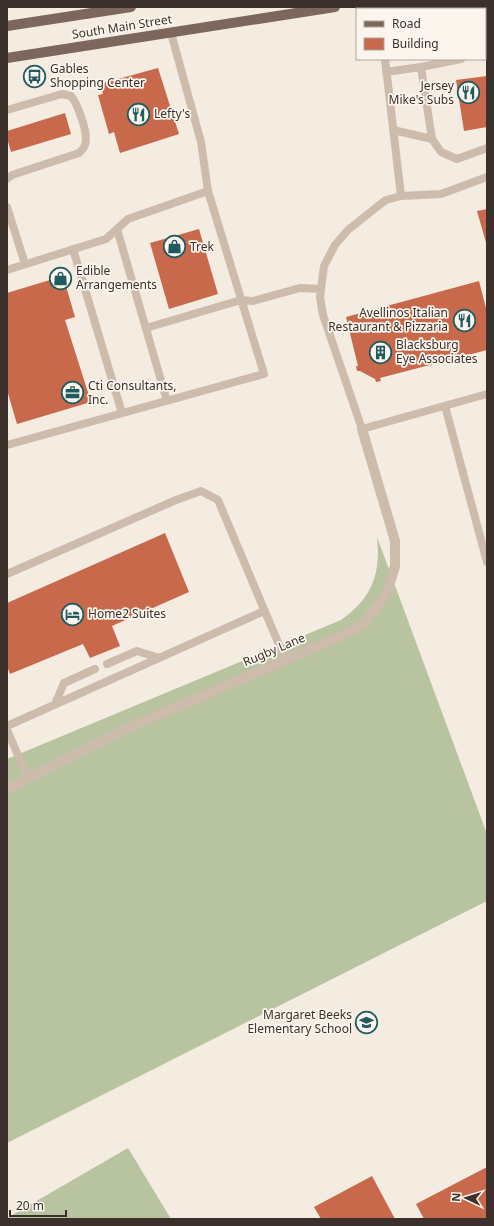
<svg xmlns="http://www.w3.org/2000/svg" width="494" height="1226" font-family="'Noto Sans',sans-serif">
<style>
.grass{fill:#b8c4a0}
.building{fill:#c8694b}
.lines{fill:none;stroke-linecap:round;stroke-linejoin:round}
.service{stroke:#cdbbac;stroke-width:8}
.minor{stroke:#cdbbac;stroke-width:10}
.primary{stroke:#7d675c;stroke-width:10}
.labels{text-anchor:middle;stroke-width:3.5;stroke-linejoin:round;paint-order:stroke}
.street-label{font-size:12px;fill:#3b302b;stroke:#fbf5ee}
.poi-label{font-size:12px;fill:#3b302b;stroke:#fbf5ee;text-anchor:start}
</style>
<rect width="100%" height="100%" fill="#f4ebe1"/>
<path class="grass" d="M 377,537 L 487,834 L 487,901 L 7,1143 L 7,759 L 341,620 C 372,598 381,574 377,537 Z
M 128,1148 L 171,1219 L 7,1219 L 7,1218 Z"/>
<path class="building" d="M 158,68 L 179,134 L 120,153 L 114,132 L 109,134 L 98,95 L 103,94 L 100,84 Z
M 487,76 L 487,127 L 464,131 L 456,80 Z
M 65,113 L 71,134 L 11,152 L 7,138 L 7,131 Z
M 487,209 L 487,246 L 477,211 Z
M 199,229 L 218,294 L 169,309 L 150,243 Z
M 63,276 L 75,317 L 65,320 L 91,402 L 17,424 L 7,390 L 7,293 Z
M 479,281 L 487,312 L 487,350 L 380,378 L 381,381 L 376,382 L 375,379 L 360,371 L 357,371 L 356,366 L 358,366 L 346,317 Z
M 165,533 L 189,592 L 112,626 L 120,646 L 90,658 L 83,644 L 10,674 L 7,666 L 7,603 Z
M 487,1167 L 487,1219 L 424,1219 L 416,1204 Z
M 372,1176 L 395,1219 L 321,1219 L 314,1207 Z"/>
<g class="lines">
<path class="service" d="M 379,7 L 379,9
M 485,54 L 487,54
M 385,59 L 401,196
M 421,67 L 432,139 L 441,152 L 457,159 L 487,148
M 386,72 L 421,67 L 461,59
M 7,110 L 62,94 L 71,96 C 78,105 89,134 85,145 C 84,148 81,151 79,153 L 12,175 L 7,179
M 393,130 L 432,139
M 487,177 L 441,194 L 401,196 L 386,200 L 378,206 L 348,230 L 335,245 L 324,266 L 320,297 L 323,315 L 362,429 L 487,394
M 7,207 L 25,264
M 117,229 L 167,401
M 73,249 L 122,413
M 7,270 L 106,239 L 128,219 L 208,191
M 146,328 L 241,300 L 253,301 L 300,288 L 321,289
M 445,406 L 487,562
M 7,445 L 264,374 L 208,191 L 201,142 L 171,33
M 7,574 L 176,500 L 201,491 L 218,500 L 285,659
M 107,664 L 137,651 L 159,658
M 55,704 L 64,683 L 95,669
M 7,726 L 264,611
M 7,730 L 28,778"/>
<path class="minor" d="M 7,789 L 126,729 L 348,633 L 365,622 L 387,593 L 395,566 L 395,541 L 362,429"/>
<path class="primary" d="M 7,26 L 131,7
M 7,58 L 335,7"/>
</g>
<defs>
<symbol id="bus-ring" viewBox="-11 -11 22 22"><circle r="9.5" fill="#fbf5ee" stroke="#1f5a5e" stroke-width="1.5"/><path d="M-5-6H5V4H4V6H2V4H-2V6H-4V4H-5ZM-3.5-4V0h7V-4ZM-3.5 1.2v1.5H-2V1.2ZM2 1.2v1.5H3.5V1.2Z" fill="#1f5a5e"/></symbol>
<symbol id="restaurant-ring" viewBox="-11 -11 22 22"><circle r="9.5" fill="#fbf5ee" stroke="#1f5a5e" stroke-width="1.5"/><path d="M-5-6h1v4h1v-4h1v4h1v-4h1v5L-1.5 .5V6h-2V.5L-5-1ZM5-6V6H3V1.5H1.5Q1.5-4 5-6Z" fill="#1f5a5e"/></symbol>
<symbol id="shop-ring" viewBox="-11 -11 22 22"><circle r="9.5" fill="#fbf5ee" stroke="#1f5a5e" stroke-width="1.5"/><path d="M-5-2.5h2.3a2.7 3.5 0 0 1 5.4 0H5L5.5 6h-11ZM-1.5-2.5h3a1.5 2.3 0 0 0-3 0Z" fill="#1f5a5e"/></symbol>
<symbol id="building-ring" viewBox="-11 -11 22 22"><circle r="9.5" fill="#fbf5ee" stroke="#1f5a5e" stroke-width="1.5"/><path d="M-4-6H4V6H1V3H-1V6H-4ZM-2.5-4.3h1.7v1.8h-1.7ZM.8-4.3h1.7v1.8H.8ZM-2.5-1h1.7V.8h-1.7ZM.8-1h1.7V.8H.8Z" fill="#1f5a5e"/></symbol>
<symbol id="office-ring" viewBox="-11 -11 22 22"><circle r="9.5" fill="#fbf5ee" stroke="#1f5a5e" stroke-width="1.5"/><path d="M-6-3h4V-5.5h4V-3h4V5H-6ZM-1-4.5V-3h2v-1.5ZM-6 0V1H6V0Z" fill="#1f5a5e"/></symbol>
<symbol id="hotel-ring" viewBox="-11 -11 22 22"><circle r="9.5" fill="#fbf5ee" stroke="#1f5a5e" stroke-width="1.5"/><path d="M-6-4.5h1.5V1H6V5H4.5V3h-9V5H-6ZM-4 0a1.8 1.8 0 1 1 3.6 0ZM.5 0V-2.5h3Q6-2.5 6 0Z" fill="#1f5a5e"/></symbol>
<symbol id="school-ring" viewBox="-11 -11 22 22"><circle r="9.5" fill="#fbf5ee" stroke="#1f5a5e" stroke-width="1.5"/><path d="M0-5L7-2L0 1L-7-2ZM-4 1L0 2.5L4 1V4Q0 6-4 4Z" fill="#1f5a5e"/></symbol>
</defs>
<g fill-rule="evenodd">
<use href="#bus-ring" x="22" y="64" width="25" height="25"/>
<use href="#restaurant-ring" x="456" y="80" width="25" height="25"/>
<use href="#restaurant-ring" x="126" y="102" width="25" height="25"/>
<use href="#shop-ring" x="162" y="234" width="25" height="25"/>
<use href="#shop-ring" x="48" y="266" width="25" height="25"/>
<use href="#restaurant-ring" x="452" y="308" width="25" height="25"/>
<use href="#building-ring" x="368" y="340" width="25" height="25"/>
<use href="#office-ring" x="60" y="380" width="25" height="25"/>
<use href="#hotel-ring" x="60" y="602" width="25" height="25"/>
<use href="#school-ring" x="354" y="1010" width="25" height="25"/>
</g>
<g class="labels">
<g class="street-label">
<text transform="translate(122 27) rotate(-9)" y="4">South Main Street</text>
<text transform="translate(274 650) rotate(-23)" y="4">Rugby Lane</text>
</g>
<g class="poi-label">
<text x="50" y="73">Gables<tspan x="50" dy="14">Shopping Center</tspan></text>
<text x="454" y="90" text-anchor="end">Jersey<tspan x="454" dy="14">Mike's Subs</tspan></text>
<text x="154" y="118">Lefty's</text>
<text x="190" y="251">Trek</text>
<text x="76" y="275">Edible<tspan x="76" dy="14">Arrangements</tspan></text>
<text x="448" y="317" text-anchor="end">Avellinos Italian<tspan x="448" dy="14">Restaurant &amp; Pizzaria</tspan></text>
<text x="396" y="349">Blacksburg<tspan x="396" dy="14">Eye Associates</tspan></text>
<text x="88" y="390">Cti Consultants,<tspan x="88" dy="14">Inc.</tspan></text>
<text x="88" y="618">Home2 Suites</text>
<text x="352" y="1019" text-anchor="end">Margaret Beeks<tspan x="352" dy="14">Elementary School</tspan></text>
</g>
</g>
<rect width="494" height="1226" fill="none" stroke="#3b302b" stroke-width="16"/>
<rect x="356" y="8" width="130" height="52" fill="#fbf5ee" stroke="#aea6a0"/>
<rect x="364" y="21" width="20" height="6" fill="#7d675c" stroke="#aea6a0"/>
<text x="392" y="28" font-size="12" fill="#3b302b">Road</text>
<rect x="364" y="38" width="20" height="12" fill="#c8694b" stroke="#aea6a0"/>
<text x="392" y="48" font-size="12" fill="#3b302b">Building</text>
<g transform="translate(466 1198) rotate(274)" stroke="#fbf5ee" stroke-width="3" paint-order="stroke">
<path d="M0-3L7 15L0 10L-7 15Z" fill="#3b302b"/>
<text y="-6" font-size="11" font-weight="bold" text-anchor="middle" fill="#3b302b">N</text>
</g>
<path d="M10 1210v6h56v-6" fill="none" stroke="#3b302b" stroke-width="2"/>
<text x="16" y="1210" font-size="12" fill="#3b302b" stroke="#fbf5ee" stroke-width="3" paint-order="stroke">20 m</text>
</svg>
